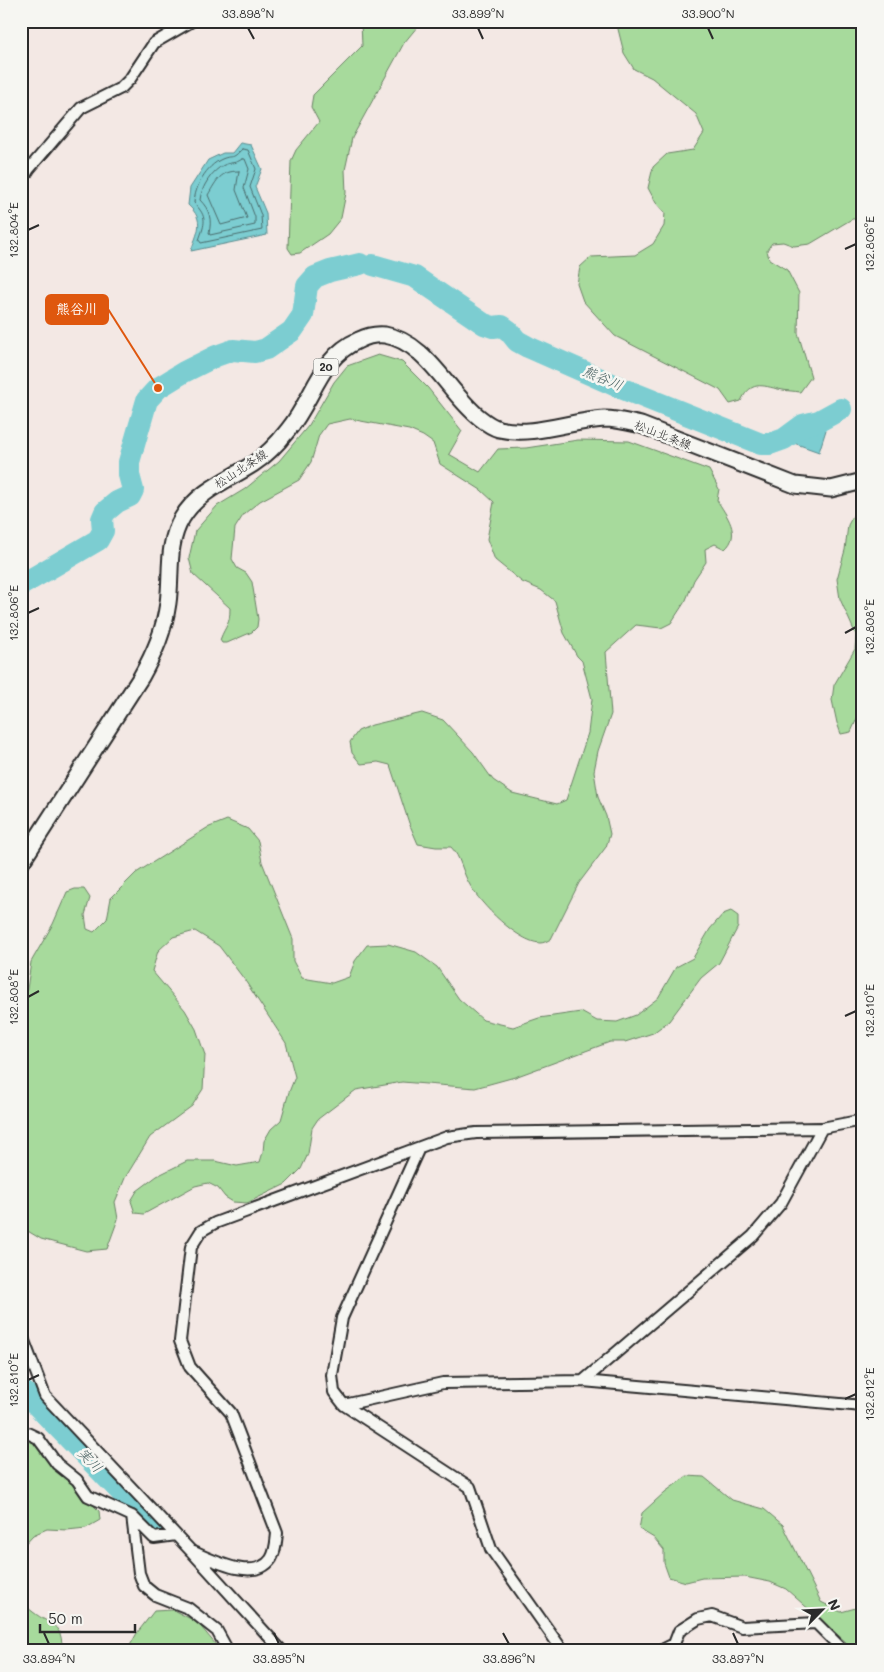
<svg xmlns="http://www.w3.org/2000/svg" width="884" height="1672" font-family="Mali,'Klee One',sans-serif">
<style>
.green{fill:#a7da9c;stroke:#698264}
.water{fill:#7bcdd1;stroke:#5b8c8f}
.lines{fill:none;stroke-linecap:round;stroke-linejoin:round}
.shore{stroke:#4b6c6d;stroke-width:1}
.river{stroke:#7bcdd1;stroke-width:22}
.street-casing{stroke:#2b2b2b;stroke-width:14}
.primary-casing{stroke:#2b2b2b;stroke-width:19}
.street{stroke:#f6f6f2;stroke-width:10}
.primary{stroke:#f6f6f2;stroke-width:15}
.ticks{fill:none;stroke:#2b2b2b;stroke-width:2}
.labels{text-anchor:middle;stroke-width:5;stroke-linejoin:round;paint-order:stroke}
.shield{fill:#f6f6f2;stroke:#686867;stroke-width:1}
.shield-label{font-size:11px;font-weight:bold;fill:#2b2b2b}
.street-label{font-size:12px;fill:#2b2b2b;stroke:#f6f6f2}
.water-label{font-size:14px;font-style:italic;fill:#435c5d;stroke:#f6f6f2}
.leader{fill:none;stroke:#df570e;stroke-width:2}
.callout-dot{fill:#df570e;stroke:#f6f6f2;stroke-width:2}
.callout{fill:#df570e;stroke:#df570e;stroke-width:2}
.callout-label{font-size:14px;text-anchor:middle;font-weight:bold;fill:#fff}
.neatline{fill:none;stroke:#2b2b2b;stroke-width:2}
.ticks-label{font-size:12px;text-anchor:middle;fill:#2b2b2b}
</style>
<rect width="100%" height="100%" fill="#f3e8e4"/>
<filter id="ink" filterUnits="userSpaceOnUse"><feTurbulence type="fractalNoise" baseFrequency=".02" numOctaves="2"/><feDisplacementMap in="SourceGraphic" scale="10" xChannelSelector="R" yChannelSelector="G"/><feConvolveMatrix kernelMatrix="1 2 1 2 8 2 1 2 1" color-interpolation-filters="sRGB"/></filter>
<g filter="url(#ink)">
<path class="green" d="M 361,21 L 422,21 L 404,43 L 352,138 L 345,170 L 346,193 L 341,218 L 328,234 L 300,253 L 292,254 L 288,248 L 291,161 L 296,150 L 319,122 L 311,107 L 313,95 L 362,46 Z
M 616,21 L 863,21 L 863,219 L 852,219 L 810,244 L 794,246 L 783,242 L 772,243 L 767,250 L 769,259 L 787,270 L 799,293 L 798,333 L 811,377 L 800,392 C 794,391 788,391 783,390 C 765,387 752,378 741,401 L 730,404 L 720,390 L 615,336 L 583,301 L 577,284 L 580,267 L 591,257 L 635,255 L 653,244 L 664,226 L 665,213 L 656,203 L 648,188 L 653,167 L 667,154 L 693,150 L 704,133 L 696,114 L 652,78 L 634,69 L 624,53 Z
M 378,355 L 402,362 L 428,388 L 462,431 L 449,454 L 480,472 L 498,449 L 526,448 L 578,440 L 629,441 L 709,470 L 719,489 L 717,500 C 726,515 742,534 725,549 L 715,544 L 705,549 L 706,562 L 694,580 L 686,600 L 671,623 L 661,628 L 636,625 L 606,652 L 611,714 L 598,751 L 594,771 L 598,797 L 606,816 L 610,834 L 606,847 L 579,883 L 551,939 C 547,941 544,943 540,943 C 518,942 480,904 470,885 C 462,872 461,857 451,847 L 436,847 L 418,844 L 409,823 L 390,765 L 378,762 L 361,764 L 352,753 L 350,742 L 358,731 L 372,725 L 422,713 L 443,720 L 473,752 L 493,780 L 512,793 L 557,804 L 566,800 L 588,733 L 592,699 L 582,661 L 577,656 L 564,633 L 555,601 L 541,590 L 522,582 L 495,560 L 487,539 L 494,502 L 481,490 L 440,464 L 433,443 L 423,436 L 409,430 L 350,419 L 327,424 L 319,435 L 311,462 L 299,480 L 260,501 L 244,514 L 235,528 L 232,559 L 237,568 L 246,573 L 252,582 L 258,619 L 257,627 L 252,632 L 227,643 L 222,643 L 220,640 C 226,624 230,626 230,608 L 193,574 L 189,558 L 195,531 L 217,506 L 245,489 L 279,461 L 309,425 L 334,382 L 347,366 Z
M 863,510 L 863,705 L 851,732 L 841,734 L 837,723 L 832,700 L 834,685 L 855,649 L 856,635 L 840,599 L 837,579 L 845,550 L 848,525 L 855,512 Z
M 227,820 L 248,829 L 258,841 L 262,862 L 293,939 L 293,961 L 302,978 L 332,983 L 349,977 L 355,961 L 367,945 L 388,944 L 416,952 L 437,967 L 459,999 L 483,1020 L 513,1027 L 539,1018 L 581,1012 L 597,1021 L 617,1022 L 636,1015 L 658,998 L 676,967 L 693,958 L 710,929 L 723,914 L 731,911 L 738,916 L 738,927 L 719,963 L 701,978 L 669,1021 L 653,1033 L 625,1042 L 610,1042 L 515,1077 L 475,1088 L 402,1082 L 356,1090 L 318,1119 L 312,1128 L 308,1154 L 301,1169 L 286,1184 L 247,1203 L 233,1202 L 225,1197 L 218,1188 L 208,1183 L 195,1186 L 144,1214 L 135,1213 L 131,1201 L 137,1191 L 157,1176 L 187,1161 L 215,1161 L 237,1166 L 260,1162 L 263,1152 L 264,1141 L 271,1129 L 281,1120 L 289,1092 L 295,1077 L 286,1043 L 244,979 L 219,946 L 195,931 L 173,937 L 158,951 L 152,971 L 185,1010 L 196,1029 L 205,1055 L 203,1089 L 192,1106 L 150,1137 L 125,1178 L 115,1202 L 118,1219 L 107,1249 L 86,1251 L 41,1239 L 21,1227 L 21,1010 L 27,989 L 31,962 L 53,924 L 67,892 L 75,889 L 84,889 L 90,898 L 85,915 L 87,929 L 94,932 L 107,919 L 111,898 L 136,873 L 207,828 Z
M 23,1439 L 36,1441 L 74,1482 L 83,1495 L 99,1511 L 100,1520 L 86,1528 L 67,1530 L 47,1529 L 33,1535 L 21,1548 L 21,1440 Z
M 687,1476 L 704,1477 L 732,1500 L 764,1509 L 783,1525 L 821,1602 L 841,1612 L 863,1606 L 863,1651 L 856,1651 L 786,1589 L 770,1582 L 745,1577 L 702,1578 L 686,1582 L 669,1577 L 664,1563 L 664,1550 L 654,1538 L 639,1529 L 642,1513 L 665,1492 Z
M 21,1601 C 25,1605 29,1609 33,1612 C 51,1626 63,1623 62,1651 L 21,1651 Z
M 173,1610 L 197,1622 L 221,1651 L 127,1651 L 137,1633 L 154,1611 Z"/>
<path class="water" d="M 240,143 L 251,145 L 262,169 L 255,187 L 266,213 L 267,235 L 191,251 C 197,232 206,221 188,205 L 190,188 L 208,160 L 223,153 L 232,153 Z
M 816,426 L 826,430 L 819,452 L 791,442 L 800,433 Z"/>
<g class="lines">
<path class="shore" d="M 242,149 L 248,150 L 256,169 L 250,187 L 261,215 L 262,230 L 201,243 L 199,240 C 205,223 208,217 194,203 C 195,186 206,166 222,159 C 234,154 231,161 242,149 Z
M 242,159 L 245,159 L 249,169 L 244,188 L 255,217 L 255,225 L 210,235 L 209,233 C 212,220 210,210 200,200 C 201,188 212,170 224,165 C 230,162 236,164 242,159 Z
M 239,171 L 236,190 L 247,218 L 221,225 L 208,195 C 217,180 220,171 239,171 Z"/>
<path class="river" d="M 373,265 L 415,277 L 484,324 L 493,327 L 502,326 L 509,331 L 517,341 L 528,347 L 621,388 L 761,444 L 770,444 L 784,439 L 803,425 L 819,421 L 841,409
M 21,585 L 98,540 L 103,531 L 102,519 L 105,512 L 117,502 L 130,496 L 133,490 L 129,475 L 129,462 L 147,400 L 158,388 L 184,372 L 216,356 L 233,350 L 255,352 L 266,349 L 292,331 L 303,315 L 307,286 L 315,277 L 330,271 L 360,264
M 21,1389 L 158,1530"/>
<defs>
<path id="street" d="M 21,182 L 29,169 L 81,108 L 121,88 L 130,79 L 154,43 L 192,21
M 419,1148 L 342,1318 L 332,1375 L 334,1392 L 344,1405 L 470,1487 L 491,1549 L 563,1651
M 21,1333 L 45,1396 L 191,1551 L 282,1651
M 583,1381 L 753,1236 L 781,1203 L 822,1128
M 344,1405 L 443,1383 L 583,1381 L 863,1406
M 21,1430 L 38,1438 L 57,1464 L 77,1480 L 88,1496 L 132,1516 L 154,1538 L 176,1535
M 132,1516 L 139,1573 L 144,1586 L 155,1595 L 188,1608 L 217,1631 L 228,1651
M 191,1551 C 211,1559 254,1583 271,1559 C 276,1551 276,1542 277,1533 L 231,1413 L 190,1367 L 180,1341 L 191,1247 L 201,1231 L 215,1223 L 447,1137 L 476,1133 L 822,1128 L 863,1120
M 660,1651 L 674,1644 L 679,1631 L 698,1619 L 712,1616 L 742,1627 L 816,1623 L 844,1651"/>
<path id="primary" d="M 21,863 L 141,677 C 155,652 164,631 168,603 C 172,574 166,545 182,518 C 198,491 228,480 253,464 C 267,455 278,443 288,430 C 314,399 319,357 359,340 C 367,336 376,334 385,335 C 427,342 448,393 480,418 C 485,422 492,427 499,429 C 534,437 569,421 604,419 C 617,419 628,422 641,425 L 795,485 L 831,489 L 863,481"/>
</defs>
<use href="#street" class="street-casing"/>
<use href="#primary" class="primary-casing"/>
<use href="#street" class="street"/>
<use href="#primary" class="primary"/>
</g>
</g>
<path class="ticks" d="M 248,28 L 254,39M 478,28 L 483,39M 708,28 L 713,39M 28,230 L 39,225M 845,249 L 856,244M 28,613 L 39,608M 845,633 L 856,627M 28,997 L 39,991M 845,1016 L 856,1011M 28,1380 L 39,1375M 845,1399 L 856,1394M 44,1633 L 49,1644M 274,1633 L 279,1644M 503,1633 L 509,1644M 733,1633 L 738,1644"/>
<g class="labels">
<rect class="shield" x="313.5" y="358.5" width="25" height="17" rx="4"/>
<g class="shield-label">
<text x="326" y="371">20</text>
</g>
<g class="street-label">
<text transform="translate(663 435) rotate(21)" y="4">松山北条線</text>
<text transform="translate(241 469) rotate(-33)" y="4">松山北条線</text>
</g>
<g class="water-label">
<text transform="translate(603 378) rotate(23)" y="5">熊谷川</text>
<text transform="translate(90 1460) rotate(46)" y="5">実川</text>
</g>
</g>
<path class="leader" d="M158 388L108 309"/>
<circle class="callout-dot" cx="158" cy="388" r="5"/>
<rect class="callout" x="46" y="295" width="62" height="29" rx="5"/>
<g class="callout-label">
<text x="77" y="314">熊谷川</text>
</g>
<rect width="884" height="1672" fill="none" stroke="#f6f6f2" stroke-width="55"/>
<g transform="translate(822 1610) rotate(66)" stroke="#f6f6f2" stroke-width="4" paint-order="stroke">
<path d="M0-4L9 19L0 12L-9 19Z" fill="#2b2b2b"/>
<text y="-8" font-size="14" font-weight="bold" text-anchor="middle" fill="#2b2b2b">N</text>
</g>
<path d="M40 1624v8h95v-8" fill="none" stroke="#2b2b2b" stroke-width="2.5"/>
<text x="48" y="1624" font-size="15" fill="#2b2b2b" stroke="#f6f6f2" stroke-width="4" paint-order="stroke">50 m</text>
<rect x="28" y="28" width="828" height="1616" class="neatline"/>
<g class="ticks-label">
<text x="248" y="18">33.898°N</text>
<text x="478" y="18">33.899°N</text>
<text x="708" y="18">33.900°N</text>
<text transform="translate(14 230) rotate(-90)" y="4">132.804°E</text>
<text transform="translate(870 244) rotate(-90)" y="4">132.806°E</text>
<text transform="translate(14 613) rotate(-90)" y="4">132.806°E</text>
<text transform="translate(870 627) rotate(-90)" y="4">132.808°E</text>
<text transform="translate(14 997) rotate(-90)" y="4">132.808°E</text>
<text transform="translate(870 1011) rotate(-90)" y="4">132.810°E</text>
<text transform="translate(14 1380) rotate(-90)" y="4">132.810°E</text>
<text transform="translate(870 1394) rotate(-90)" y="4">132.812°E</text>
<text x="49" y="1663">33.894°N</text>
<text x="279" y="1663">33.895°N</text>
<text x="509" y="1663">33.896°N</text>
<text x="738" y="1663">33.897°N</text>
</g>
</svg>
